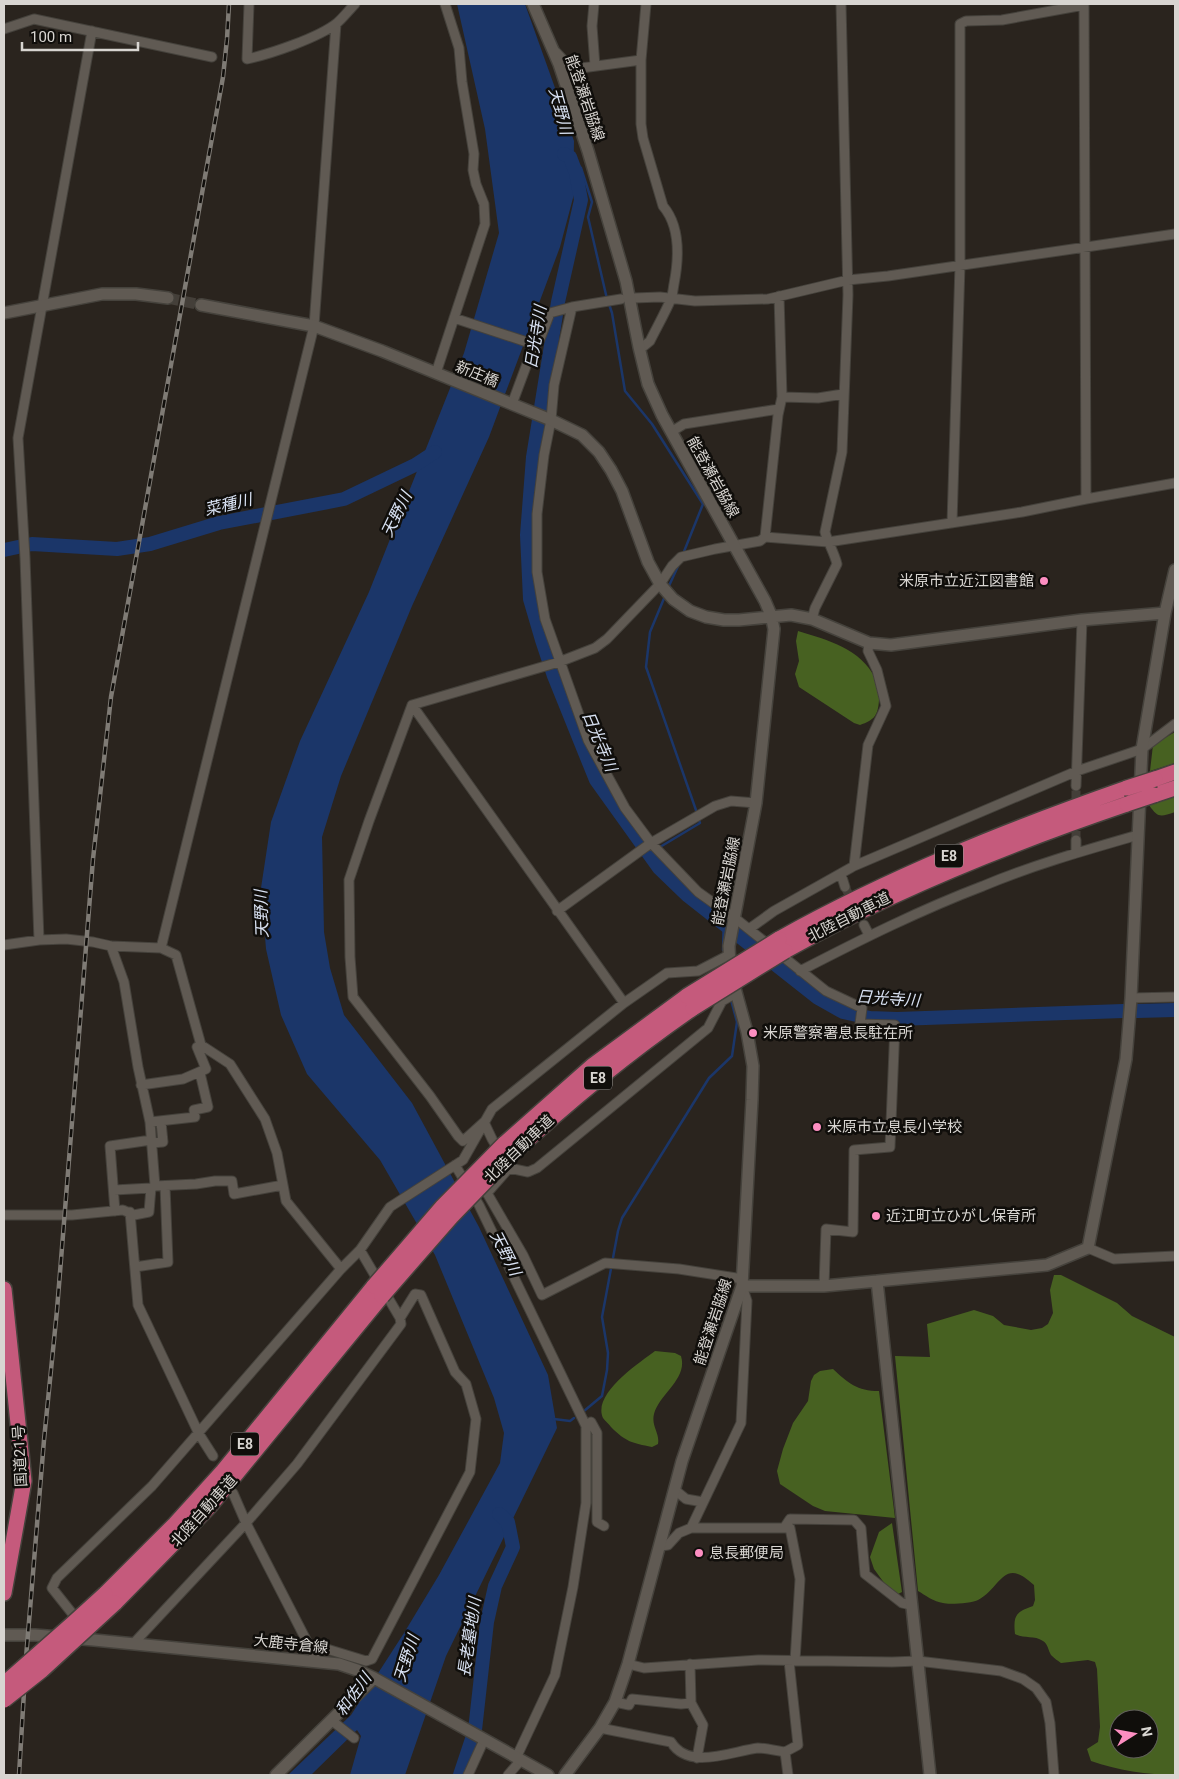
<svg xmlns="http://www.w3.org/2000/svg" width="1179" height="1779" font-family="Roboto,'Noto Sans JP',sans-serif">
<style>
.forest{fill:#476121;fill-rule:evenodd}
.water{fill:#1b3669}
.lines{fill:none;stroke-linecap:round;stroke-linejoin:round}
.stream{stroke:#1b3669;stroke-width:2.5}
.river{stroke:#1b3669;stroke-width:14}
.street-tunnel{stroke:#443f39;stroke-width:9;stroke-dasharray:9 4.5;stroke-linecap:butt}
.secondary-tunnel{stroke:#443f39;stroke-width:11;stroke-dasharray:11 5.5;stroke-linecap:butt}
.street-casing{stroke:#45423c;stroke-width:11}
.secondary-casing{stroke:#45423c;stroke-width:14}
.highway-casing{stroke:#45423c;stroke-width:18}
.street{stroke:#605a53;stroke-width:9}
.secondary{stroke:#605a53;stroke-width:11}
.highway{stroke:#c55a7c;stroke-width:15}
.rail-casing{stroke:#7f7b75;stroke-width:4.5}
.rail{stroke:#100e0b;stroke-width:2.5;stroke-dasharray:8;stroke-linecap:butt}
.highway-bridge-casing{stroke:#45423c;stroke-width:18;stroke-linecap:butt}
.highway-bridge{stroke:#c55a7c;stroke-width:15}
.poi-dot{fill:#fd8ec1;stroke:#100e0b;stroke-width:2}
.labels{text-anchor:middle;stroke-width:5;stroke-linejoin:round;paint-order:stroke}
.shield{fill:#100e0b;stroke:#9c9996;stroke-width:1}
.shield-label{font-size:14px;font-weight:bold;fill:#d8d5d1}
.street-label{font-size:15px;fill:#d8d5d1;stroke:#100e0b}
.poi-label{font-size:15px;fill:#d8d5d1;stroke:#100e0b;text-anchor:start}
.water-label{font-size:16px;font-style:italic;fill:#d9e2f3;stroke:#100e0b}
</style>
<rect width="100%" height="100%" fill="#2a241e"/>
<path class="forest" d="M 798,631 C 828,640 861,649 875,678 C 878,687 880,691 879,700 C 878,716 874,720 860,725 L 854,723 L 799,687 L 795,674 L 799,661 L 796,641 Z
M 1175,732 L 1175,763 L 1150,771 L 1153,745 Z
M 1175,797 L 1175,812 C 1160,817 1158,818 1149,805 Z
M 1054,1275 L 1061,1275 L 1117,1303 L 1132,1316 L 1175,1337 L 1175,1775 C 1148,1775 1117,1770 1091,1761 L 1087,1749 L 1098,1742 L 1100,1727 L 1097,1669 L 1095,1662 L 1088,1660 L 1061,1663 C 1058,1661 1054,1658 1051,1655 C 1048,1650 1048,1644 1043,1641 C 1034,1635 1024,1639 1015,1634 C 1013,1615 1016,1612 1033,1606 L 1035,1600 L 1034,1585 C 1003,1556 1002,1587 978,1600 C 973,1603 948,1605 943,1603 C 934,1602 925,1595 918,1591 L 895,1356 L 930,1357 L 927,1324 L 974,1310 L 993,1316 L 1004,1325 L 1031,1330 L 1042,1328 L 1048,1324 L 1053,1313 L 1050,1290 ZM 1119,1719 L 1149,1719 L 1149,1749 L 1119,1749 Z
M 655,1351 L 675,1353 L 681,1356 C 688,1379 660,1393 654,1414 C 651,1426 660,1433 658,1444 L 652,1447 C 632,1443 626,1442 611,1427 C 609,1424 605,1421 603,1418 C 592,1394 639,1363 655,1351 Z
M 833,1369 C 848,1383 857,1391 879,1391 L 895,1518 L 825,1511 L 813,1506 L 780,1484 L 777,1471 L 783,1449 L 793,1423 L 808,1401 L 811,1381 L 814,1375 L 820,1371 Z
M 892,1523 L 902,1592 L 896,1595 L 890,1591 L 874,1569 L 870,1557 L 879,1532 Z"/>
<path class="water" d="M 457,4 L 525,4 L 574,141 L 573,198 L 560,247 L 489,437 L 412,606 L 341,776 L 322,837 L 324,932 L 330,968 L 344,1015 L 412,1103 L 479,1227 L 548,1375 L 557,1428 L 446,1656 L 405,1775 L 350,1775 L 361,1736 L 357,1730 L 311,1775 L 288,1775 L 351,1715 L 404,1633 L 439,1575 L 500,1463 L 504,1433 L 494,1398 L 435,1255 L 380,1160 L 307,1074 L 281,1015 L 266,949 L 261,888 L 271,822 L 300,741 L 369,592 L 464,353 L 499,233 L 485,129 Z"/>
<g class="lines">
<path class="stream" d="M 573,160 L 581,168 L 592,202 L 588,217 L 607,299
M 609,304 L 612,313 L 625,391 L 652,424 L 703,504 L 683,554
M 668,588 L 679,564
M 665,596 L 650,632 L 646,667 L 697,813
M 660,847 L 700,823 L 698,818
M 723,950 L 724,914
M 584,1411 L 602,1396 L 607,1370 L 608,1353 L 602,1317 L 618,1231 L 622,1218 L 709,1078 L 732,1056 L 737,1022 L 731,1000
M 554,1419 L 570,1421 L 574,1418"/>
<path class="river" d="M 564,154 L 570,157 L 576,173 L 581,200 L 558,302 L 533,457 L 527,535 L 530,599 L 542,640 L 554,676 L 596,780 L 659,868 L 687,895 L 818,998 L 843,1012 L 870,1018 L 897,1019 L 1123,1011
M 4,550 L 32,544 L 117,549 L 150,544 L 219,523 L 344,499 L 415,465 L 435,452
M 1137,1011 L 1175,1010
M 460,1775 L 475,1730 L 487,1622 L 495,1586 L 513,1547 L 508,1522 L 499,1514"/>
<path class="street-tunnel" d="M 1076,840 L 1076,786
M 845,887 L 864,925"/>
<path class="secondary-tunnel" d="M 168,298 L 201,305"/>
<defs>
<path id="street" d="M 249,4 L 247,59 C 270,54 318,38 337,23 C 343,18 349,10 355,4
M 594,4 L 592,26 L 595,66
M 1084,4 L 1086,499 L 1175,483
M 4,29 L 34,19 L 212,57
M 556,52 L 570,67 L 574,69 L 641,60
M 779,296 L 782,397
M 634,298 L 660,297 L 695,301 L 768,299 L 848,280 L 888,276 L 1175,234
M 621,299 L 572,307 L 554,385 L 551,420 L 544,455 L 537,514 L 537,572 L 545,619 L 588,740 L 625,808 L 651,843 L 698,892 L 740,922 L 826,991 L 862,1008 L 860,1024 L 895,1025 L 890,1147 L 854,1150 L 853,1232 L 826,1229 L 824,1286
M 454,318 L 536,345
M 639,347 L 644,346 L 650,341 C 657,327 665,313 671,299 C 673,294 673,289 674,284 C 679,258 681,227 663,206 L 643,138 L 641,124 L 641,60 L 646,4
M 436,373 L 485,224 L 484,204 L 476,184 L 473,170 L 474,154 L 462,82 L 459,48 L 445,4
M 512,404 L 531,353 L 540,339 L 550,313 L 572,307
M 671,432 L 684,424 L 779,409
M 952,523 L 960,265 L 960,24 L 966,21 L 1002,20 L 1084,5
M 765,537 L 828,542 L 1022,512 L 1086,499
M 812,619 L 815,608 L 837,564 C 834,552 828,543 825,532 L 842,452 L 848,295 L 841,4
M 412,705 L 624,1003
M 1076,786 L 1082,620
M 1076,840 L 1076,853
M 854,866 L 868,745 L 886,706 L 877,670 L 868,651 L 869,643
M 841,874 L 845,887
M 557,911 L 651,843 L 715,806 L 731,801 L 756,803
M 864,925 L 869,935
M 749,929 L 774,911 L 854,866 L 1077,771 L 1142,749 L 1175,724
M 39,940 L 25,558 L 18,438 L 92,31
M 4,945 L 39,940 L 66,939 L 93,942 L 111,946 L 161,948 L 176,955 L 201,1045 L 230,1064 L 265,1119 L 277,1153 L 286,1201 L 341,1269
M 161,948 L 314,326 L 336,24
M 800,971 C 860,940 920,910 983,886 C 1033,865 1086,850 1138,835
M 736,993 L 722,1001 L 708,1028 L 537,1168 L 528,1172 L 509,1168 L 492,1139 L 484,1122 L 463,1141 L 458,1136 L 430,1096 L 353,997 L 350,957 L 349,880 L 369,821 L 412,705 L 559,662 L 595,648 L 607,639 L 660,584 L 672,566 L 681,557 L 715,549 L 760,541 L 765,537 L 778,415 L 782,397 L 818,398 L 843,394
M 1131,998 L 1175,997
M 141,1085 L 183,1079 L 206,1069 L 197,1047 L 201,1045
M 150,1122 L 195,1117 L 194,1110 L 208,1107 L 200,1073
M 152,1143 L 163,1142 L 161,1122
M 455,1165 L 479,1205 L 586,1426 L 586,1503 L 573,1587 L 555,1675 L 516,1758
M 509,1168 L 487,1193 L 523,1255 L 542,1295 L 605,1263 L 679,1269 L 743,1279
M 155,1186 L 196,1184 L 215,1181 L 232,1181 L 234,1194 L 283,1185
M 114,1190 L 151,1188
M 115,1211 L 110,1146 L 151,1140
M 130,1212 L 138,1305 L 199,1434 L 213,1456
M 4,1215 L 72,1215 L 123,1210 L 134,1215 L 149,1212 L 151,1188 L 155,1186 L 150,1122 L 138,1067 L 124,982 L 111,946
M 1088,1248 L 1114,1259 L 1175,1256
M 135,1267 L 168,1262 L 165,1186
M 586,1426 L 591,1422 L 597,1433 L 597,1522 L 604,1526
M 675,1490 L 686,1499 L 703,1502
M 233,1493 L 246,1523 L 317,1661
M 691,1528 L 790,1528 L 800,1579 L 795,1661
M 784,1528 L 790,1519 L 854,1520 L 861,1528 L 865,1574 L 902,1603 L 911,1605
M 661,1546 L 668,1545 L 679,1533 L 691,1528 L 741,1423 L 747,1301 L 742,1286
M 79,1622 L 52,1588 L 57,1578 L 152,1486 L 341,1269 L 360,1250
M 133,1644 L 246,1523 L 297,1464 L 401,1324 L 400,1318
M 311,1647 L 317,1646 L 366,1661 L 372,1659 L 470,1472 L 476,1419 L 466,1384 L 455,1372 L 421,1295 L 415,1294 L 400,1318 L 360,1250 L 390,1207 L 463,1160 L 492,1109 L 624,1003 L 667,973 L 698,971 L 729,955
M 628,1664 L 644,1668 L 758,1660 L 892,1662 L 918,1661 L 1001,1671 L 1023,1679 L 1036,1688 L 1046,1702 L 1050,1723 L 1054,1775
M 690,1664 L 691,1703 L 703,1725 L 697,1758
M 615,1702 L 629,1705 L 632,1699 L 681,1704 L 691,1703
M 331,1720 L 354,1738
M 600,1728 L 671,1742 C 689,1771 732,1751 758,1748 C 767,1748 777,1751 785,1752
M 468,1775 L 484,1740
M 508,1775 L 521,1760
M 788,1775 L 785,1752 L 798,1745 L 789,1661"/>
<path id="secondary" d="M 533,4 L 559,64 L 588,151 L 626,281 L 639,347 L 648,384 L 662,415 L 765,601 L 771,615 L 774,629 L 756,803 L 729,946 L 730,966 L 733,981 L 747,1032 L 753,1066 L 752,1100 L 742,1286 L 682,1461 L 628,1664 L 615,1702 L 600,1728 L 565,1775
M 201,305 L 314,326 L 382,351 L 551,420 L 582,435 L 599,452 L 611,470 L 622,491 L 648,562 L 660,584 L 673,599 L 690,611 L 706,617 L 724,620 L 739,620 L 791,615 L 812,619 L 869,643 L 891,645 L 1082,620 L 1165,613
M 4,313 L 102,294 L 136,294 L 168,298
M 877,1281 L 930,1775
M 742,1286 L 824,1286 L 1047,1265 L 1088,1248 L 1126,1059 L 1131,998 L 1142,749 L 1165,613 L 1175,570
M 4,1635 L 35,1635 L 94,1640 L 339,1664 L 357,1670 L 374,1678 L 548,1775
M 276,1775 L 374,1678"/>
<path id="highway" d="M 1155,779 L 1175,772
M 1154,795 L 1175,788
M 779,939 C 890,877 1007,830 1127,788
M 785,951 C 894,890 1009,844 1127,804
M 504,1144 L 592,1066 L 687,996
M 509,1157 C 567,1103 628,1053 693,1008
M 4,1289 L 24,1481 L 4,1593
M 105,1594 L 175,1524 L 223,1471 L 374,1286
M 115,1603 L 209,1507 L 382,1296"/>
</defs>
<use href="#street" class="street-casing"/>
<use href="#secondary" class="secondary-casing"/>
<use href="#highway" class="highway-casing"/>
<use href="#street" class="street"/>
<use href="#secondary" class="secondary"/>
<use href="#highway" class="highway"/>
<defs>
<path id="rail" d="M 19,1775 L 26,1658 L 44,1440 L 57,1310 L 93,859 L 111,697 L 223,77 L 227,39 L 229,4"/>
</defs>
<use href="#rail" class="rail-casing"/>
<use href="#rail" class="rail"/>
<defs>
<path id="highway-bridge" d="M 1127,788 L 1155,779
M 1127,804 L 1154,795
M 687,996 L 779,939
M 693,1008 L 785,951
M 374,1286 L 443,1206 L 504,1144
M 382,1296 L 451,1217 L 509,1157
M 4,1684 L 72,1624 L 105,1594
M 4,1700 L 42,1670 L 115,1603"/>
</defs>
<use href="#highway-bridge" class="highway-bridge-casing"/>
<use href="#highway-bridge" class="highway-bridge"/>
</g>
<g class="poi-dot">
<circle cx="1044" cy="581" r="5"/>
<circle cx="753" cy="1033" r="5"/>
<circle cx="817" cy="1127" r="5"/>
<circle cx="876" cy="1216" r="5"/>
<circle cx="699" cy="1553" r="5"/>
</g>
<g class="labels">
<g class="shield">
<rect x="935" y="844.5" width="28" height="23" rx="4"/>
<rect x="584" y="1066.5" width="28" height="23" rx="4"/>
<rect x="231" y="1432.5" width="28" height="23" rx="4"/>
</g>
<g class="shield-label">
<text x="949" y="861">E8</text>
<text x="598" y="1083">E8</text>
<text x="245" y="1449">E8</text>
</g>
<g class="street-label">
<text transform="translate(585 98) rotate(71)" y="5">能登瀬岩脇線</text>
<text transform="translate(477 374) rotate(22)" y="5">新庄橋</text>
<text transform="translate(713 477) rotate(61)" y="5">能登瀬岩脇線</text>
<text transform="translate(726 881) rotate(-79)" y="5">能登瀬岩脇線</text>
<text transform="translate(849 917) rotate(-27)" y="5">北陸自動車道</text>
<text transform="translate(519 1149) rotate(-44)" y="5">北陸自動車道</text>
<text transform="translate(713 1322) rotate(-72)" y="5">能登瀬岩脇線</text>
<text transform="translate(20 1456) rotate(-93)" y="5">国道21号</text>
<text transform="translate(204 1511) rotate(-48)" y="5">北陸自動車道</text>
<text transform="translate(291 1644) rotate(6)" y="5">大鹿寺倉線</text>
</g>
<g class="poi-label">
<text x="1034" y="586" text-anchor="end">米原市立近江図書館</text>
<text x="763" y="1038">米原警察署息長駐在所</text>
<text x="827" y="1132">米原市立息長小学校</text>
<text x="886" y="1221">近江町立ひがし保育所</text>
<text x="709" y="1558">息長郵便局</text>
</g>
<g class="water-label">
<text transform="translate(561 111) rotate(75)" y="6">天野川</text>
<text transform="translate(535 337) rotate(-81)" y="6">日光寺川</text>
<text transform="translate(228 504) rotate(-13)" y="6">菜種川</text>
<text transform="translate(396 514) rotate(-64)" y="6">天野川</text>
<text transform="translate(600 741) rotate(67)" y="6">日光寺川</text>
<text transform="translate(261 914) rotate(-92)" y="6">天野川</text>
<text transform="translate(888 998) rotate(4)" y="6">日光寺川</text>
<text transform="translate(506 1253) rotate(63)" y="6">天野川</text>
<text transform="translate(469 1637) rotate(-82)" y="6">長老墓地川</text>
<text transform="translate(406 1658) rotate(-72)" y="6">天野川</text>
<text transform="translate(353 1694) rotate(-54)" y="6">和佐川</text>
</g>
</g>
<rect width="1179" height="1779" fill="none" stroke="#d8d5d1" stroke-width="10"/>
<g transform="translate(1134 1734) rotate(79)"><circle r="24" fill="#100e0b" stroke="#605e5a"/>
<path d="M0-4L9 19L0 12L-9 19Z" fill="#fd8ec1"/>
<text y="-8" font-size="14" font-weight="bold" text-anchor="middle" fill="#d8d5d1">N</text>
</g>
<path d="M22 42v8h116v-8" fill="none" stroke="#d8d5d1" stroke-width="2.5"/>
<text x="30" y="42" font-size="15" fill="#d8d5d1" stroke="#100e0b" stroke-width="4" paint-order="stroke">100 m</text>
</svg>
